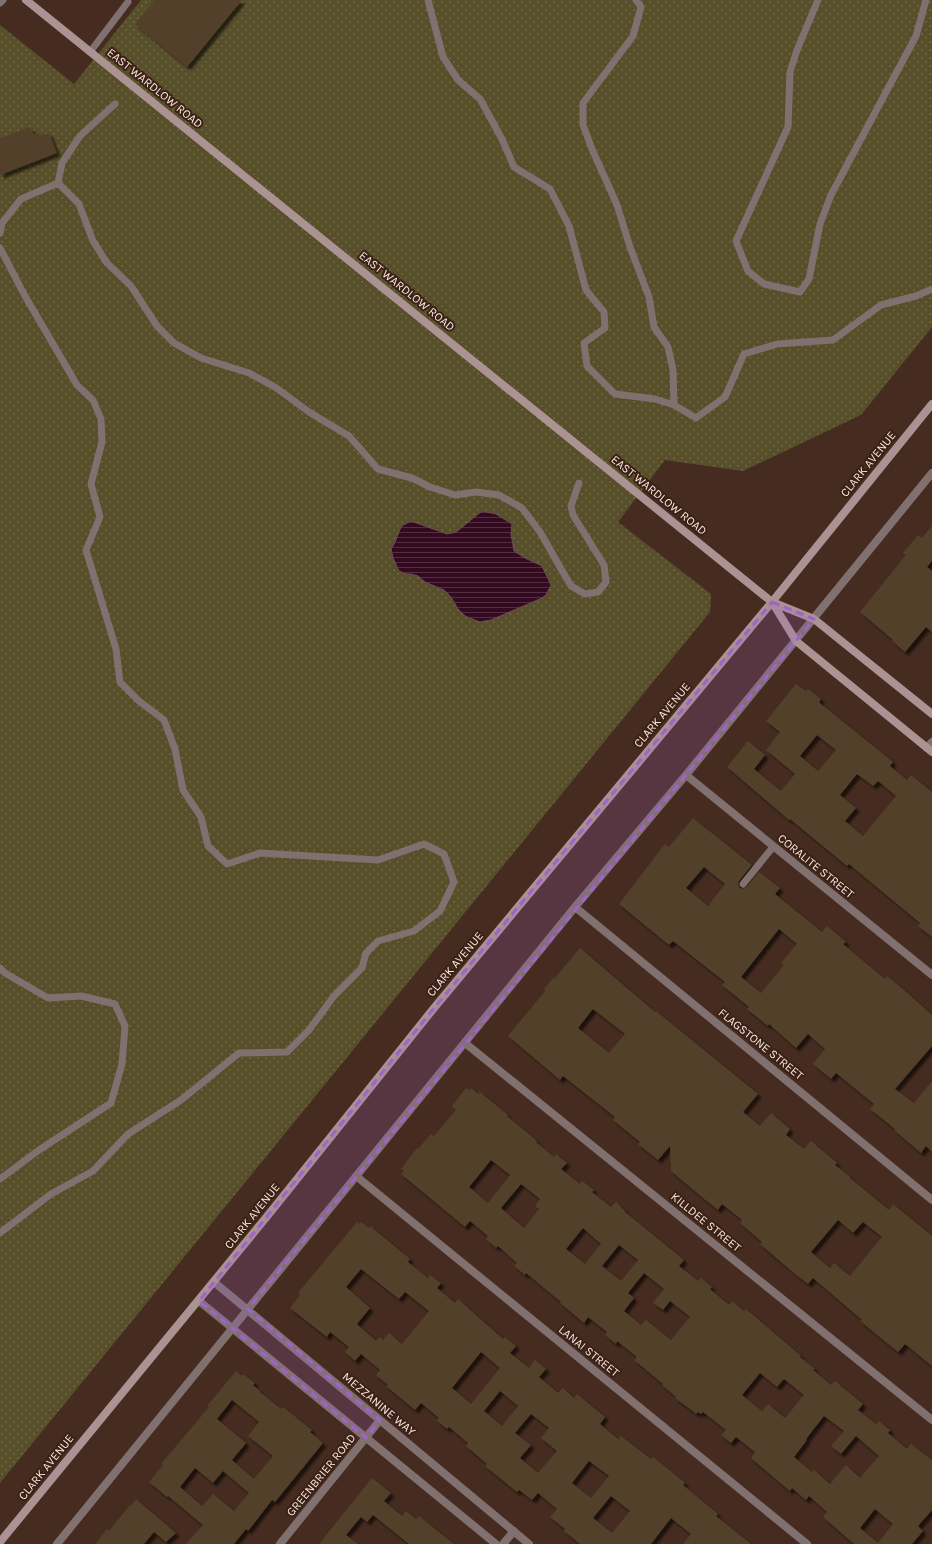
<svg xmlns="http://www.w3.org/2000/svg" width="932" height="1544" font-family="Karla,sans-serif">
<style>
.grass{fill:url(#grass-dots)}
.water{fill:url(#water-rules);stroke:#6e4c59}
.building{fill:#53402a;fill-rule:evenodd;filter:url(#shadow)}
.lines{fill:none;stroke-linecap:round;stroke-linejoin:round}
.service{stroke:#807070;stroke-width:7}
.minor{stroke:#807070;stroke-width:8}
.secondary{stroke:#ac9393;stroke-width:8}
.marked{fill:#a064c8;fill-opacity:0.2;stroke:#a064c8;stroke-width:3;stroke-dasharray:8 5;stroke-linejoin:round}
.labels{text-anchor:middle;stroke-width:4;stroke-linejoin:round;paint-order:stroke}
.street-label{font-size:12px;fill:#f7e6de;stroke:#3b2116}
</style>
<defs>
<pattern id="grass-dots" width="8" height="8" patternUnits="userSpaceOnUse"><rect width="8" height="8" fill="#574f2a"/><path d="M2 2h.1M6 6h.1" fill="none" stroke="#706848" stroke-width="1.8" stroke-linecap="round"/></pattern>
<pattern id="water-rules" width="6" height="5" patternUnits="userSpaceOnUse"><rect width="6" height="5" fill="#330a20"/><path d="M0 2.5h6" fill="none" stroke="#512e40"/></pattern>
<filter id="shadow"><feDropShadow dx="3.5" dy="3.5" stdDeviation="1" flood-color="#0009"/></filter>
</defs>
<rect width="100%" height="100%" fill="#452b20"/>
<path class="grass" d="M 141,0 L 932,0 L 932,327 L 861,415 L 743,471 L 665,460 L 618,522 L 711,594 L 710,612 L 0,1483 L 0,25 L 74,84 Z"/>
<path class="water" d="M 482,511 L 496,514 L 512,524 L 511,534 L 514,551 L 525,558 L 542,566 L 551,585 L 546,595 L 542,598 L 491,620 L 480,622 L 465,616 L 458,609 L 451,597 L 444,590 L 425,582 L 418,576 L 411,574 L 406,574 L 399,571 L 393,558 L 391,549 C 396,543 399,529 402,526 C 404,524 408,523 411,521 L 447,534 L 456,532 Z"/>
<path class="building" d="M 154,0 L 242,0 L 187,67 L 135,24 Z
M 30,127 L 34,135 L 39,133 L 40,136 L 49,133 L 57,153 L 0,175 L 0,138 Z
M 932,526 L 932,561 L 927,567 L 932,571 L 932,632 L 926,627 L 905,652 L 892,641 L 893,640 L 886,634 L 860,612 L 906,555 L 903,553 L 918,535 L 922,538 Z
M 796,684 L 806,691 L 808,689 L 821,699 L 819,702 L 821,704 L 893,762 L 890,766 L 907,780 L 911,775 L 932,792 L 932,937 L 918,926 L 920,923 L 849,864 L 847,866 L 790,819 L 789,820 L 727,767 L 748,741 L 765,755 L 754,769 L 781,791 L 795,774 L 766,750 L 780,732 L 766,721 ZM 817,735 L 836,750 L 818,771 L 800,756 ZM 857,774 L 873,786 L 878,781 L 896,796 L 863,836 L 845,821 L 856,808 L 840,795 Z
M 693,818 L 752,865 L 739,881 L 738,884 L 740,888 L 743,889 L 747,887 L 759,872 L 780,888 L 775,894 L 822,932 L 827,926 L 846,942 L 843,944 L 885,979 L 887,976 L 904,990 L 932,1015 L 932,1046 L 895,1089 L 914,1103 L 932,1081 L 932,1152 L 926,1146 L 921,1153 L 894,1130 L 895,1129 L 870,1109 L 874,1104 L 836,1073 L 831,1079 L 813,1064 L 825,1049 L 808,1034 L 796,1048 L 769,1024 L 768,1026 L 747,1009 L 749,1007 L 722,985 L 725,982 L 673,941 L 669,945 L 619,904 L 665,844 L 669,847 ZM 704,867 L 725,884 L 708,906 L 686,888 ZM 779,929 L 797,944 L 781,963 L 784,965 L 761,993 L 741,977 Z
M 580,948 L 655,1012 L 656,1011 L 758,1094 L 743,1112 L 760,1126 L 771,1113 L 790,1129 L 786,1135 L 804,1149 L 811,1141 L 837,1163 L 835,1165 L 850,1177 L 850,1178 L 889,1210 L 893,1204 L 932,1236 L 932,1366 L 905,1344 L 898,1352 L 860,1321 L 862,1320 L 813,1278 L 808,1284 L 795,1274 L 760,1244 L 762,1242 L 740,1223 L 742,1220 L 722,1204 L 718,1210 L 703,1198 L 671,1171 L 670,1146 L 658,1160 L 638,1144 L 640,1142 L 613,1120 L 615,1117 L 563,1076 L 560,1080 L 508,1036 L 545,991 L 544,989 L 553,978 L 554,979 ZM 593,1009 L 625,1034 L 609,1053 L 578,1028 ZM 838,1220 L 853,1233 L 863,1222 L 882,1237 L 850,1276 L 834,1263 L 830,1268 L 811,1252 Z
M 466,1088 L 469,1090 L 471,1088 L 478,1094 L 480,1092 L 508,1115 L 507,1116 L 537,1141 L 536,1142 L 554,1157 L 556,1154 L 567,1163 L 561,1169 L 580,1184 L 582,1181 L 594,1190 L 592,1192 L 611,1207 L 616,1202 L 625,1211 L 625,1212 L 684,1260 L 679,1266 L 698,1281 L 701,1278 L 712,1287 L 710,1289 L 729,1305 L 732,1301 L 744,1311 L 746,1309 L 801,1356 L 800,1357 L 815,1369 L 813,1370 L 831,1385 L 835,1381 L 863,1404 L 858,1410 L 876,1424 L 879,1421 L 890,1430 L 888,1433 L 907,1449 L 911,1444 L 932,1460 L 932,1510 L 918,1526 L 923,1531 L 912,1544 L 854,1544 L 823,1517 L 827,1512 L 809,1496 L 806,1500 L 792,1488 L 790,1491 L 779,1482 L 751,1458 L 755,1452 L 736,1437 L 731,1443 L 721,1435 L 726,1430 L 703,1412 L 701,1414 L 698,1412 L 696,1414 L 694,1412 L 675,1398 L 676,1397 L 662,1385 L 663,1384 L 634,1360 L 637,1357 L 617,1341 L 616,1344 L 605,1335 L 607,1332 L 588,1317 L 584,1323 L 560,1303 L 561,1302 L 526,1273 L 525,1275 L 514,1266 L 517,1263 L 498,1246 L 496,1248 L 486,1239 L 488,1236 L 470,1221 L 465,1227 L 401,1174 L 404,1171 L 401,1169 L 417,1148 L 418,1149 L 431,1134 L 434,1136 L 456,1110 L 452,1106 ZM 491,1160 L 510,1175 L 488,1203 L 469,1187 ZM 521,1184 L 540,1199 L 535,1206 L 539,1209 L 524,1228 L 501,1208 ZM 583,1228 L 601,1244 L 585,1264 L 566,1249 ZM 619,1245 L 638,1260 L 621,1281 L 602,1266 ZM 644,1273 L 664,1289 L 653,1303 L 663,1310 L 670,1301 L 690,1317 L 671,1340 L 646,1320 L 641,1325 L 624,1311 L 634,1298 L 628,1293 ZM 760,1373 L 777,1387 L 784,1379 L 804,1395 L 785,1418 L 768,1404 L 762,1411 L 742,1395 ZM 824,1416 L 844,1431 L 831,1446 L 841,1454 L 856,1436 L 879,1456 L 860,1478 L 846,1465 L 830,1484 L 814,1470 L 812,1472 L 794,1457 L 807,1440 L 806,1439 ZM 875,1509 L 893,1524 L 878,1543 L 860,1528 Z
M 357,1222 L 359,1224 L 361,1222 L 369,1228 L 370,1226 L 410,1259 L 408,1262 L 428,1278 L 430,1275 L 441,1283 L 437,1288 L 455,1303 L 458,1299 L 503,1339 L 505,1337 L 516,1346 L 510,1353 L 529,1368 L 535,1360 L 546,1369 L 539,1377 L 558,1393 L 563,1388 L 574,1398 L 577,1394 L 605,1417 L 600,1424 L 618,1439 L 621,1436 L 651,1459 L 653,1457 L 667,1468 L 685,1483 L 683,1485 L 718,1514 L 716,1516 L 751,1544 L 683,1544 L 691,1534 L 671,1518 L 651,1544 L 580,1544 L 564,1531 L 565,1529 L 550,1517 L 557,1509 L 538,1493 L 532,1500 L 519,1490 L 517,1492 L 485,1466 L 487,1464 L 466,1446 L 468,1443 L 449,1427 L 447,1429 L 436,1420 L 439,1418 L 421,1403 L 415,1410 L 386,1386 L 388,1385 L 376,1375 L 380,1370 L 361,1354 L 355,1361 L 345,1352 L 349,1347 L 330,1332 L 327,1337 L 290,1308 L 300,1295 L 298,1293 ZM 361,1269 L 399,1299 L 405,1292 L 429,1311 L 402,1344 L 389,1333 L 383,1340 L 380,1337 L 376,1341 L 357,1324 L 370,1308 L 346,1287 ZM 481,1352 L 500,1368 L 471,1404 L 452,1388 ZM 500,1391 L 518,1406 L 502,1426 L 484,1411 ZM 531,1414 L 549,1428 L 541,1438 L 557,1451 L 538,1473 L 520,1458 L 531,1445 L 515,1433 ZM 589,1461 L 609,1476 L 591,1498 L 572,1483 ZM 611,1496 L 630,1511 L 612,1533 L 593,1518 Z
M 236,1371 L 242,1376 L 243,1374 L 255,1383 L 253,1385 L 260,1391 L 260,1392 L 281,1409 L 283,1407 L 312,1430 L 310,1432 L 323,1443 L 275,1502 L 272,1500 L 248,1531 L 246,1529 L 234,1544 L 186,1544 L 203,1525 L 168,1496 L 167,1497 L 149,1482 L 163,1465 L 161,1464 L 209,1407 L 207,1406 ZM 232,1400 L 259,1422 L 248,1436 L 273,1456 L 254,1479 L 232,1460 L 246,1443 L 217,1419 ZM 195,1468 L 213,1483 L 223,1471 L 249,1493 L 234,1511 L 213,1494 L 202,1506 L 180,1487 Z
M 372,1478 L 391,1493 L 384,1501 L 402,1516 L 406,1511 L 416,1519 L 419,1516 L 454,1544 L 409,1544 L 373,1515 L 367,1522 L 361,1517 L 346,1535 L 358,1544 L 319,1544 Z
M 136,1499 L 176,1533 L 166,1542 L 154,1532 L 144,1544 L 95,1544 L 107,1529 L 109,1531 L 130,1505 L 131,1506 Z"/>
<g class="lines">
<path class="service" d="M 428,0 L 443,57 L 458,80 L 480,99 L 502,139 L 514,167 L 550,189 L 569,226 L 586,290 L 604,312 L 605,328 L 584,343 L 587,366 L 615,394 L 655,399 L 674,405 L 696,418 L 725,397 L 744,354 L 777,344 L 833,340 L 881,305 L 916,296 L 932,289
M 636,0 L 641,7 L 633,36 L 583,103 L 583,125 L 592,149 L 617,205 L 630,247 L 649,297 L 654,327 L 668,347 L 673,370 L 674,405
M 818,0 L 797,50 L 790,72 L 788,127 L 736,241 L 748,271 L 764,284 L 800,292 L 809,279 L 820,224 L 831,195 L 916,36 L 926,0
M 0,3 L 3,0
M 90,52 L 128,2
M 115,104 L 80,136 L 62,163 L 58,183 L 79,204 L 93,241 L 107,263 L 131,286 L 157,326 L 174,343 L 201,358 L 249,373 L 275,387 L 309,412 L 349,436 L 378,469 L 412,478 L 430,487 L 455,495 L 476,492 L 499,495 L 522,508 L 540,532 L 571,586 L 585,594 L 598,592 L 606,582 L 604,565 L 573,515 L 571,506 L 579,483
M 0,233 L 2,223 L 21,199 L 58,183
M 0,248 L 25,296 L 77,385 L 93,400 L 101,419 L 102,442 L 91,484 L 100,517 L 86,550 L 116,649 L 120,682 L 139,701 L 164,720 L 175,749 L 183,790 L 201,817 L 208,846 L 227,864 L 260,853 L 378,860 L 424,844 L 444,854 L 454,882 L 440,911 L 414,931 L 378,941 L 366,953 L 362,968 L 334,996 L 309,1030 L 287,1052 L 239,1053 L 181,1100 L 128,1134 L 93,1171 L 51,1194 L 0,1233
M 743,884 L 773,847
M 0,968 L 5,973 L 48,998 L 81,996 L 115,1004 L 125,1026 L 122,1064 L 111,1103 L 39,1150 L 0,1179"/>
<path class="minor" d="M 927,748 L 932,742
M 686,775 L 932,975
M 575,907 L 932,1200
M 465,1043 L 932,1420
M 356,1176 L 807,1544
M 214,1282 L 529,1544
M 199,1301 L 496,1544
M 57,1544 L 575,907 L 686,775 L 932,473
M 280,1544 L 380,1420
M 503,1544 L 514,1531"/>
<path class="secondary" d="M 26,0 L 772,602 L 814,619 L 932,714
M 772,602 L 796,641 L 932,752
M 0,1542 L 269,1214 L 434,1008 L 772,602 L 932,404"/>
</g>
<path class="marked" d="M 772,602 L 814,619 L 248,1309 L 380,1420 L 366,1438 L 199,1301 L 434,1008 Z"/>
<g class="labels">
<g class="street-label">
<text transform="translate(155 88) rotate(39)" y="4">EAST WARDLOW ROAD</text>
<text transform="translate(407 291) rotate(39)" y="4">EAST WARDLOW ROAD</text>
<text transform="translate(868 464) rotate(-51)" y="4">CLARK AVENUE</text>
<text transform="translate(659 495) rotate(39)" y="4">EAST WARDLOW ROAD</text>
<text transform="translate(662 715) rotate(-50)" y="4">CLARK AVENUE</text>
<text transform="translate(816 866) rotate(39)" y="4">CORALITE STREET</text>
<text transform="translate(455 964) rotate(-50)" y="4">CLARK AVENUE</text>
<text transform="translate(761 1044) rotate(39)" y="4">FLAGSTONE STREET</text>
<text transform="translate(252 1216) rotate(-51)" y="4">CLARK AVENUE</text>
<text transform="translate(706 1222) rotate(39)" y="4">KILLDEE STREET</text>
<text transform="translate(589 1351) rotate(39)" y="4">LANAI STREET</text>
<text transform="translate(379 1404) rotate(40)" y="4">MEZZANINE WAY</text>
<text transform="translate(46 1467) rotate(-51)" y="4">CLARK AVENUE</text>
<text transform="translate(321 1475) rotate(-51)" y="4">GREENBRIER ROAD</text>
</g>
</g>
</svg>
